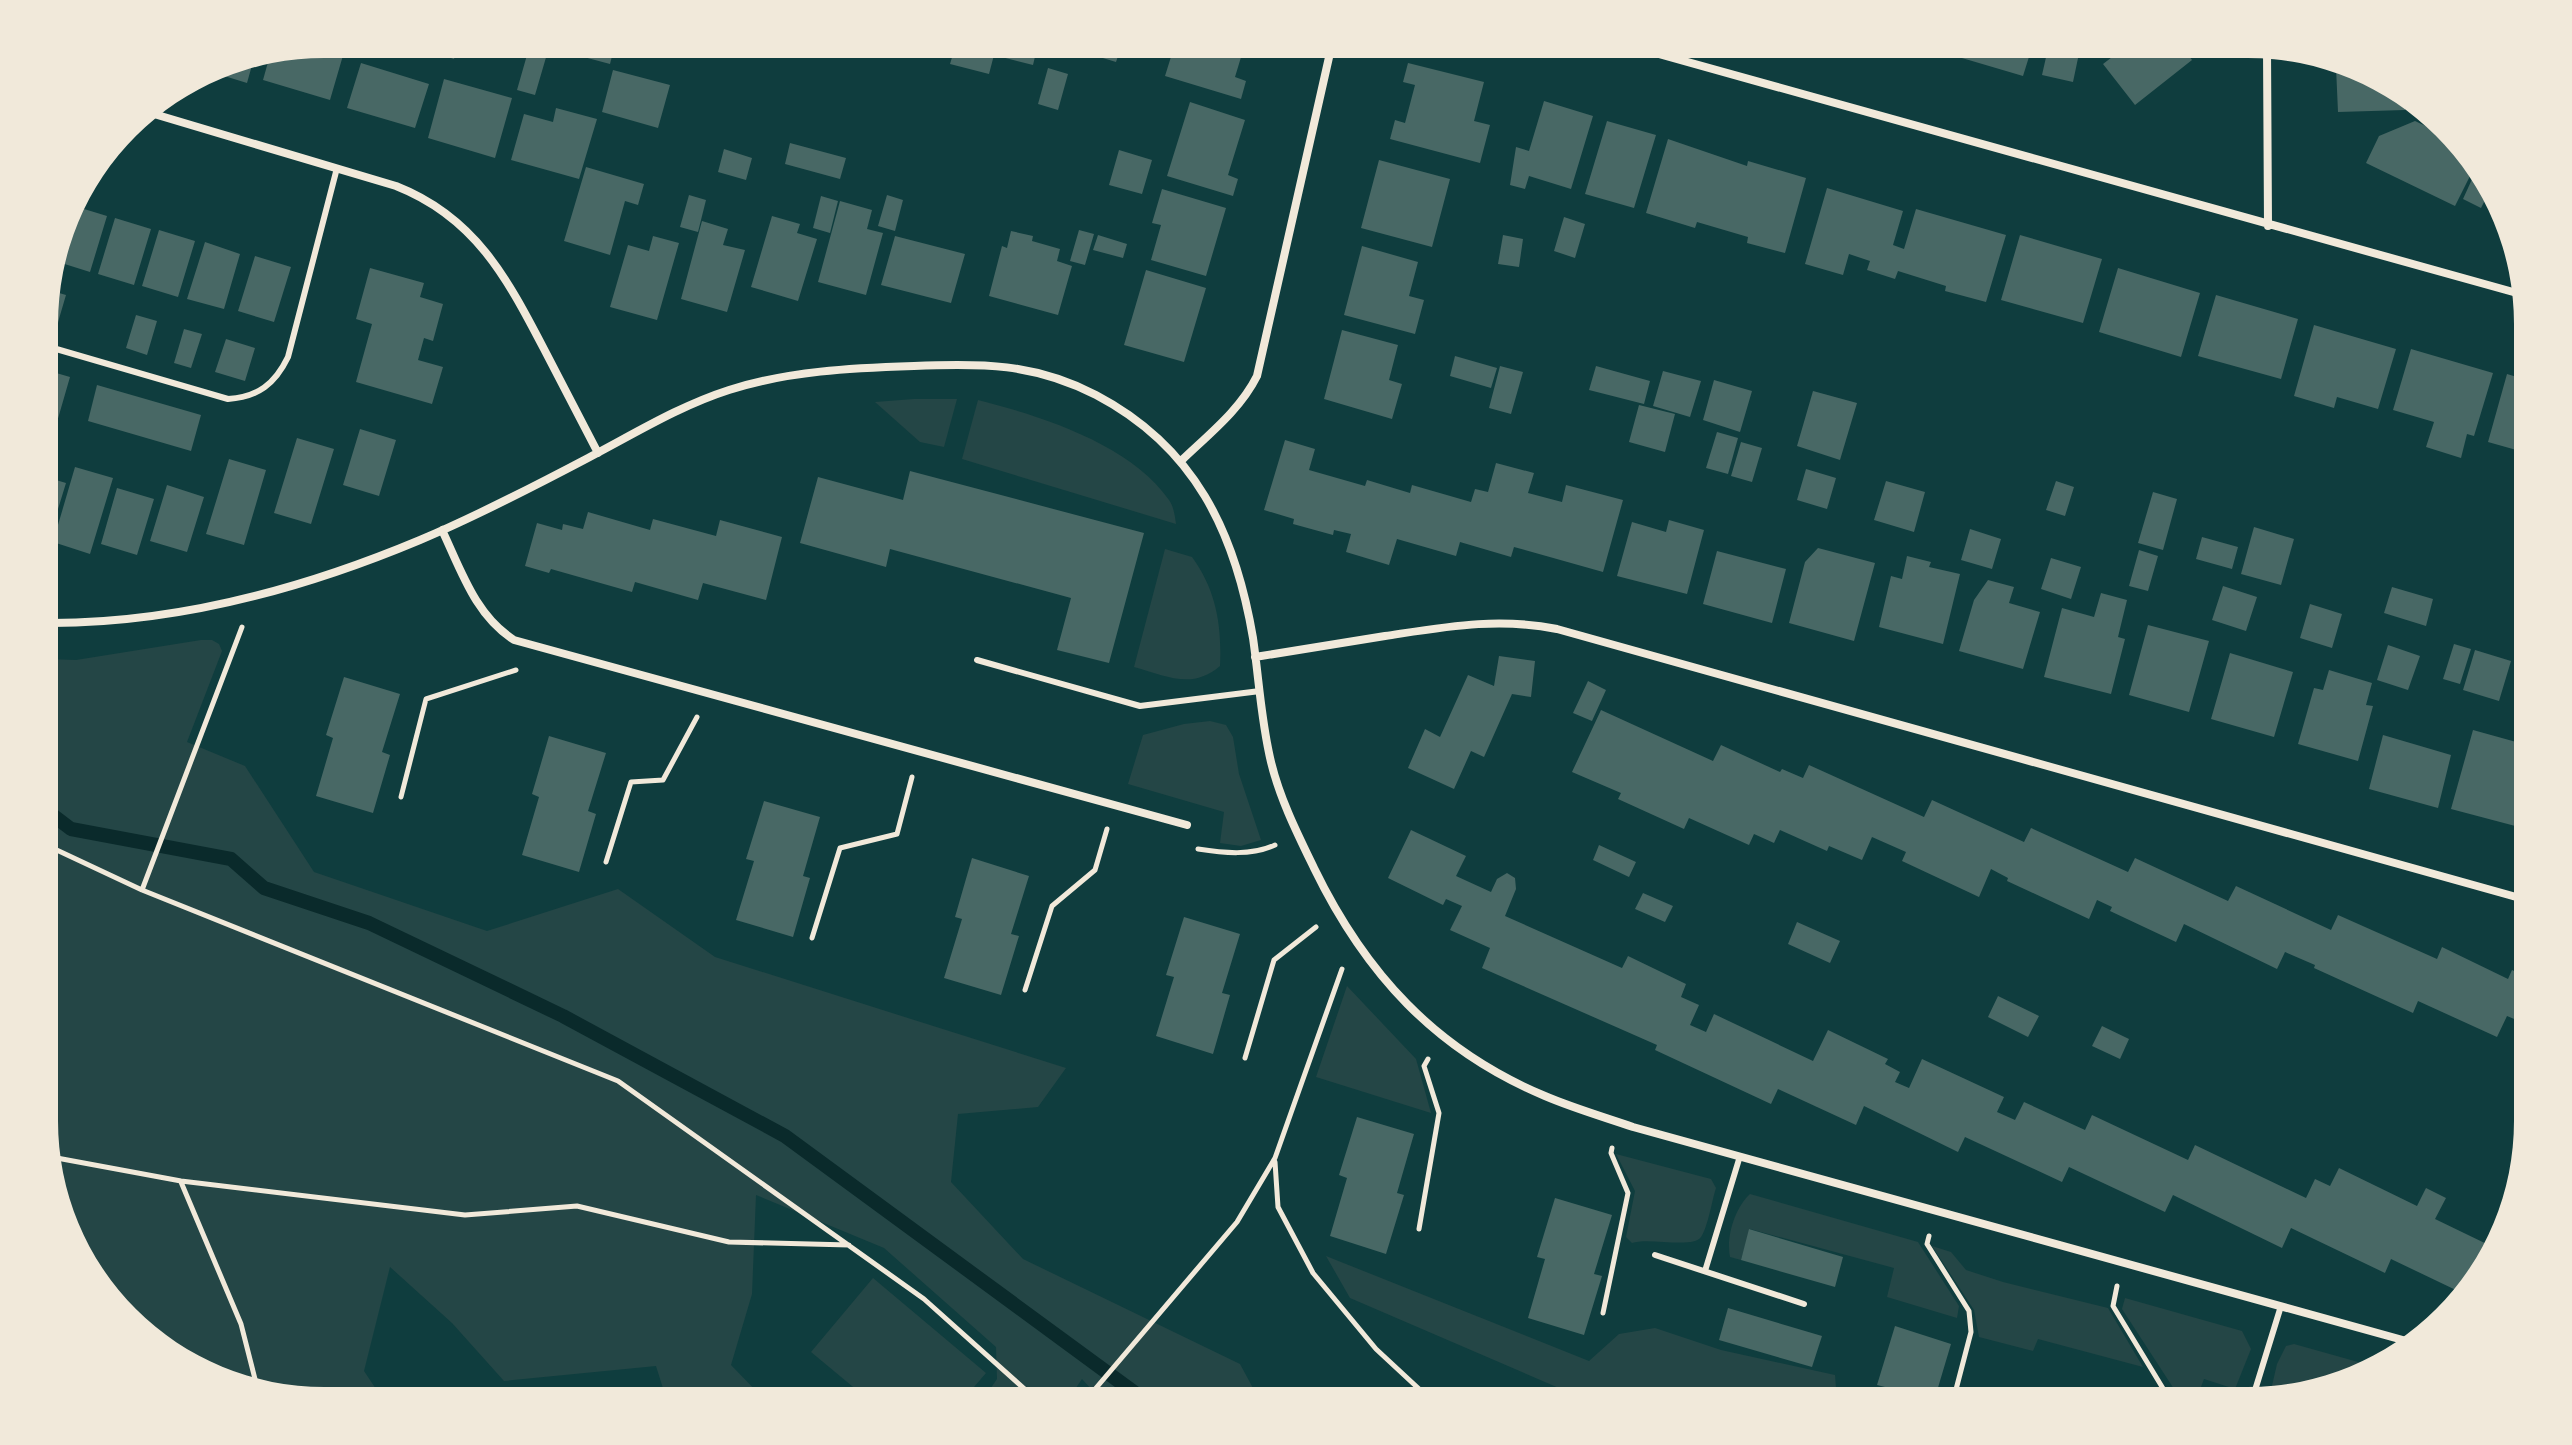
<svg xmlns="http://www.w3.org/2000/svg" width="2572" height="1445" font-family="Ubuntu,sans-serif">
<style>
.green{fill:#244646}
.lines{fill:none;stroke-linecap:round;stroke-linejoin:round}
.stream{stroke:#0a2a2b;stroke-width:14}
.building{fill:#486865}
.path{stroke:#f1e9da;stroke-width:5}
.service{stroke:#f1e9da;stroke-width:6}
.minor{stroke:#f1e9da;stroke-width:8}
</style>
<rect width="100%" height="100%" fill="#0f3d3e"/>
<path class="green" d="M 914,399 L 957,399 L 944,447 L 920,442 L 875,402 Z
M 978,400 C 1041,416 1130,444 1169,500 C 1174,507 1175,517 1176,524 L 962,459 Z
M 1165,549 L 1192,557 C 1216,590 1222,625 1220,666 C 1192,690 1167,676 1134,667 Z
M 201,640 L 212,640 L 219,644 L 222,651 L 187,742 L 245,766 L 314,872 L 487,931 L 618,889 L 715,957 L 1066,1068 L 1038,1107 L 958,1114 L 951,1182 L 1023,1259 L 1240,1364 L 1260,1401 L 1102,1401 L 1082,1379 L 1067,1401 L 982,1401 L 997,1379 L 996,1347 L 884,1248 L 756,1195 L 752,1294 L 731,1365 L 766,1401 L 667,1401 L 656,1366 L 504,1381 L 452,1323 L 390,1267 L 364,1371 L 384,1401 L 323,1401 L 184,1364 L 91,1277 L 46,1157 L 46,659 L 76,660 Z
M 1210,721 L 1226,725 L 1233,737 L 1239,774 L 1261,840 L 1241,846 L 1220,843 L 1224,812 L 1128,784 L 1143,735 L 1184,724 Z
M 1347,986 L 1416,1059 L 1431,1113 L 1316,1077 Z
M 1616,1154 L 1711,1179 L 1716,1188 C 1712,1200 1708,1227 1701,1237 C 1693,1249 1648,1237 1632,1243 L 1626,1237 L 1635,1191 Z
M 1750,1194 L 1918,1242 L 1959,1306 L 1957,1318 L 1887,1297 L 1894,1268 L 1750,1229 L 1741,1260 L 1730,1257 C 1726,1236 1735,1208 1750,1194 Z
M 1932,1246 L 1951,1252 L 1966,1270 L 2003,1282 L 2108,1308 L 2143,1367 L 2038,1339 L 2033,1351 L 1979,1337 L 1974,1310 Z
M 1326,1256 L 1589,1361 L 1619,1334 L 1655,1328 L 1721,1350 L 1835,1375 L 1837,1401 L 1589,1401 L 1350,1298 Z
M 873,1278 L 986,1373 L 962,1401 L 870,1401 L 811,1352 Z
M 2125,1298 L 2242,1331 L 2251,1349 L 2235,1389 L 2204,1379 L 2196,1400 L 2177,1400 L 2174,1389 L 2122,1309 Z
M 2294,1344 L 2376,1367 L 2277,1397 L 2271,1390 L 2277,1364 L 2286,1346 Z"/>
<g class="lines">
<path class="stream" d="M 46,810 L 71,829 L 231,859 L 264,888 L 369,923 L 563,1016 L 785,1136 L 1146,1401"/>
</g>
<path class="building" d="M 438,44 L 458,44 L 454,59 L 436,53 Z
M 535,44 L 615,44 L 610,64 Z
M 796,44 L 837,44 L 834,52 Z
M 924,44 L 944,44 L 942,54 L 923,49 Z
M 956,44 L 1038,44 L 1033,65 L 994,55 L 989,74 L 950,64 Z
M 1071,44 L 1122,44 L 1116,62 L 1070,48 Z
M 1175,44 L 1245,44 L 1235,77 L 1246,81 L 1241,99 L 1165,76 Z
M 1948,44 L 2033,44 L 2023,76 L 1945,53 Z
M 2049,44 L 2081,44 L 2073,82 L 2042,75 Z
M 2129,44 L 2180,44 L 2192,60 L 2135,105 L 2103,64 Z
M 319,45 L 344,52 L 330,100 L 263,80 L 270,55 Z
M 529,48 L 547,54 L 535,95 L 517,90 Z
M 254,58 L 247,83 L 208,71 L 217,65 Z
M 361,63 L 429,84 L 415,128 L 347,108 Z
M 1408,63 L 1484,82 L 1474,121 L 1490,125 L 1480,163 L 1390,139 L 1395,120 L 1405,123 L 1415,85 L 1403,82 Z
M 2336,67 L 2388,81 L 2405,97 L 2405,110 L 2338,112 Z
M 1048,68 L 1068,74 L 1058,110 L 1038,104 Z
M 613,70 L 670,85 L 658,128 L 602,112 Z
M 444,79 L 512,98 L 495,158 L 428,138 Z
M 1544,101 L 1593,116 L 1571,189 L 1529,176 L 1525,189 L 1510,185 L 1516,147 L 1529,151 Z
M 1190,102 L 1245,120 L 1228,175 L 1238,179 L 1233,196 L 1167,176 Z
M 556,108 L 597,119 L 579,179 L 511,160 L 524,114 L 553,122 Z
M 1607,121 L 1656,135 L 1634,208 L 1585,194 Z
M 2415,121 L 2445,135 L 2476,164 L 2455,206 L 2366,163 L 2379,136 Z
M 1668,139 L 1747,166 L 1748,161 L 1806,178 L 1785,253 L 1747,243 L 1748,237 L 1697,222 L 1695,228 L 1646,213 Z
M 790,143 L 846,158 L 840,179 L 785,164 Z
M 724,149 L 752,158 L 746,180 L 718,172 Z
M 1119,150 L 1152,160 L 1142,194 L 1109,185 Z
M 1379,160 L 1450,179 L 1432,247 L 1361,228 Z
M 2478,166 L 2489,192 L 2481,208 L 2463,199 Z
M 586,167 L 644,184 L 638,205 L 625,201 L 610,255 L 564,241 Z
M 1827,188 L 1903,211 L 1893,245 L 1904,249 L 1916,209 L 2006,235 L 1986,302 L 1945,291 L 1946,286 L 1898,271 L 1895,279 L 1867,270 L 1870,261 L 1849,254 L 1843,275 L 1805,264 Z
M 1162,189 L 1226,208 L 1206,276 L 1151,260 L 1161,225 L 1152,223 Z
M 689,195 L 706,200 L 698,232 L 680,227 Z
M 887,195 L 903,200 L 895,231 L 878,226 Z
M 821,196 L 838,201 L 830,233 L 813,228 Z
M 840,201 L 872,210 L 867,229 L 883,233 L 866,295 L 818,282 Z
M 71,205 L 107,216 L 90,272 L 55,261 Z
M 772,216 L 800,224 L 797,233 L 817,239 L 798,301 L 751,287 Z
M 1564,217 L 1585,224 L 1575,258 L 1554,251 Z
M 115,218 L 151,229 L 134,285 L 98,274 Z
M 702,221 L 728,229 L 723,245 L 745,250 L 727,312 L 681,299 Z
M 159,230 L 195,241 L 178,297 L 142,286 Z
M 1079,230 L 1094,234 L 1085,265 L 1070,261 Z
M 1011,231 L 1033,236 L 1032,241 L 1060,249 L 1057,261 L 1072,266 L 1058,315 L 989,296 L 1002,246 L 1007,248 Z
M 1098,235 L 1127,244 L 1123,258 L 1093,250 Z
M 1503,235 L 1523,239 L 1519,267 L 1498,264 Z
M 2020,235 L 2102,259 L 2083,323 L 2001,300 Z
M 653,236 L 679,243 L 657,320 L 610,307 L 628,245 L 649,251 Z
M 895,236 L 965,254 L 951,303 L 881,285 Z
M 205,242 L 240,254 L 224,309 L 187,299 Z
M 1362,246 L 1418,262 L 1409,296 L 1424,300 L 1415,334 L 1344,315 Z
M 255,256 L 291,267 L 274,322 L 238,311 Z
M 370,268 L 424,283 L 420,297 L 443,304 L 433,341 L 424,338 L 418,360 L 443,367 L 432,404 L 356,382 L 372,324 L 356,319 Z
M 2118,268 L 2200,293 L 2181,357 L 2099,332 Z
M 1146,270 L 1206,288 L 1184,362 L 1124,345 Z
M 49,290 L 66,295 L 56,329 L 46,326 L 46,299 Z
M 2216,295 L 2298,319 L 2281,379 L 2198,356 Z
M 136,315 L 157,321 L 147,355 L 126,348 Z
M 2314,325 L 2396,349 L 2378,409 L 2337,397 L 2334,408 L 2294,396 Z
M 184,329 L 202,334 L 191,368 L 174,363 Z
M 1342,330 L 1398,345 L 1389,380 L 1402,384 L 1392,419 L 1324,399 Z
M 226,339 L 255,348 L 245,381 L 215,372 Z
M 2411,349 L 2493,373 L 2474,436 L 2467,434 L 2461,458 L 2426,447 L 2434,422 L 2393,410 Z
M 1455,356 L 1497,368 L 1491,388 L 1450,376 Z
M 1500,366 L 1523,372 L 1511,414 L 1489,408 Z
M 1596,366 L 1650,381 L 1644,404 L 1589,390 Z
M 46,370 L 70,377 L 57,422 L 46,419 Z
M 1663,371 L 1701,381 L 1690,417 L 1653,406 Z
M 2507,374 L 2527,380 L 2527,453 L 2488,442 Z
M 1714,380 L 1752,391 L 1740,432 L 1703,420 Z
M 97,385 L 201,415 L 191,451 L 88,421 Z
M 1813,391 L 1857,403 L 1840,460 L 1797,446 Z
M 1639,405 L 1675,414 L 1665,452 L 1629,442 Z
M 360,429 L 396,440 L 379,496 L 343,485 Z
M 1717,432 L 1738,438 L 1728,474 L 1706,468 Z
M 297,438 L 334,449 L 311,524 L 274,513 Z
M 1285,440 L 1315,449 L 1309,470 L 1365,486 L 1367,480 L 1410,493 L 1412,485 L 1471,502 L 1475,489 L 1488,492 L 1496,463 L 1534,473 L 1528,493 L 1562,502 L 1566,485 L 1623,500 L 1603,572 L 1514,547 L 1511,557 L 1460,542 L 1456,556 L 1397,539 L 1389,565 L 1346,552 L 1351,534 L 1334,530 L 1333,535 L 1293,524 L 1294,519 L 1264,510 Z
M 1741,442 L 1762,448 L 1752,482 L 1731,476 Z
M 229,459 L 266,470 L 244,545 L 206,534 Z
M 75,467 L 113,478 L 90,554 L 53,542 Z
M 1806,469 L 1836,478 L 1827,509 L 1797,500 Z
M 910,471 L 1144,533 L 1109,663 L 1057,650 L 1071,598 L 890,549 L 886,567 L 800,543 L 818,477 L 903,500 Z
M 46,477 L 66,483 L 47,545 L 46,544 Z
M 1886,481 L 1925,492 L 1914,532 L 1874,520 Z
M 2056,481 L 2074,487 L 2065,516 L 2046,510 Z
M 167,485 L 204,497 L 187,552 L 150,541 Z
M 117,488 L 154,499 L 137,555 L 101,544 Z
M 2153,492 L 2177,499 L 2163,550 L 2138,543 Z
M 588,512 L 650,530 L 653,519 L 716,536 L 720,520 L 782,537 L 766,600 L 703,583 L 698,600 L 635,582 L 632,592 L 551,569 L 549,573 L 525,566 L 537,523 L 562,530 L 563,524 L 583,529 Z
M 1669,520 L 1704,530 L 1687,594 L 1617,576 L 1632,522 L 1666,532 Z
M 2254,527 L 2294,539 L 2281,585 L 2241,574 Z
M 1970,529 L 2001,539 L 1992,569 L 1961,560 Z
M 2202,537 L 2238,547 L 2232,569 L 2196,559 Z
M 1818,548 L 1875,563 L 1854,641 L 1789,623 L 1805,562 Z
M 2139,550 L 2158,556 L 2148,591 L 2129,586 Z
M 1717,551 L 1786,569 L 1772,623 L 1703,604 Z
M 1907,556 L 1931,562 L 1929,567 L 1960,574 L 1943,644 L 1879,627 L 1891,576 L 1902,579 Z
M 2051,558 L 2081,567 L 2071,599 L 2041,589 Z
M 1988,580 L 2014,587 L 2009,603 L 2040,612 L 2023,669 L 1959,651 L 1974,600 Z
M 2223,586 L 2257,597 L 2246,631 L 2212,620 Z
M 2392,587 L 2433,599 L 2426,626 L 2384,613 Z
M 2101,593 L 2127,600 L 2118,637 L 2125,639 L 2111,694 L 2044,677 L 2062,608 L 2094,617 Z
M 2310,604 L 2342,614 L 2332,648 L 2300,638 Z
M 2148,625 L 2209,641 L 2189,712 L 2129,695 Z
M 2454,644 L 2471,649 L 2460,684 L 2443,679 Z
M 2388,645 L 2420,656 L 2408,690 L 2377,680 Z
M 2475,650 L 2511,661 L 2499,701 L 2463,690 Z
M 2230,653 L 2293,672 L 2274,737 L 2211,719 Z
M 1499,656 L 1535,661 L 1531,697 L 1512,694 L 1484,757 L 1471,751 L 1454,789 L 1408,768 L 1425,729 L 1440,737 L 1468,675 L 1494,686 Z
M 2329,670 L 2372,683 L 2366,705 L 2373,706 L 2358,761 L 2298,744 L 2314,688 L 2323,690 Z
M 344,677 L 400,694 L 382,752 L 390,755 L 373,813 L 316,796 L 333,738 L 326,735 Z
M 1588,681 L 1606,690 L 1592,721 L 1573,713 Z
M 1601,710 L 1713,761 L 1721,745 L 1780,772 L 1782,769 L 1803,778 L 1809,765 L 1924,817 L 1932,800 L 2024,842 L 2031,828 L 2128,872 L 2135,858 L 2228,901 L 2236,886 L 2331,930 L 2338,915 L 2437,959 L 2442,947 L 2508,979 L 2512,970 L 2527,977 L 2527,1034 L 2515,1028 L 2519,1021 L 2507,1016 L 2497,1037 L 2418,1001 L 2413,1013 L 2314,968 L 2315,965 L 2285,952 L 2277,969 L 2184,924 L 2176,942 L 2110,911 L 2112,907 L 2097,900 L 2089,919 L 2007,881 L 2008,878 L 1991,869 L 1979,897 L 1902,861 L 1906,852 L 1872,837 L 1862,860 L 1829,846 L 1827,851 L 1780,830 L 1774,843 L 1754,834 L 1749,845 L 1689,818 L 1684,829 L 1618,799 L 1621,793 L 1572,772 Z
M 2473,730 L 2527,745 L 2527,796 L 2519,827 L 2451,809 Z
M 2383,735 L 2451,755 L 2438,808 L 2369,789 Z
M 549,736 L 606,753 L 588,811 L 596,814 L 579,872 L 522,855 L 539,797 L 532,794 Z
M 764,801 L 820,817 L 803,876 L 810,878 L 793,937 L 736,920 L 754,861 L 746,859 Z
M 1411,830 L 1466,856 L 1456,876 L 1491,892 L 1497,879 L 1507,873 L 1515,878 L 1516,889 L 1505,916 L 1622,968 L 1628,956 L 1686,984 L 1681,997 L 1699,1005 L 1690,1025 L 1706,1032 L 1714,1014 L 1813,1061 L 1828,1030 L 1888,1059 L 1885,1064 L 1900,1072 L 1895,1082 L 1909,1088 L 1922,1059 L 2004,1097 L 1997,1112 L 2015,1120 L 2024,1102 L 2085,1130 L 2092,1115 L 2188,1160 L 2195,1145 L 2306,1198 L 2315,1179 L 2330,1186 L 2339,1168 L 2417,1206 L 2426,1188 L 2446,1198 L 2435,1219 L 2495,1248 L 2491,1261 L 2460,1292 L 2391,1259 L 2385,1273 L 2291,1228 L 2282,1248 L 2173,1195 L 2165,1212 L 2069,1167 L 2062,1182 L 1965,1137 L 1958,1152 L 1864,1106 L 1856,1125 L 1778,1089 L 1771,1104 L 1655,1050 L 1657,1045 L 1482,968 L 1490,948 L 1450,930 L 1462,906 L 1446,899 L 1443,905 L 1388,878 Z
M 1599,845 L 1636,862 L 1629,877 L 1593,860 Z
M 972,858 L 1029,876 L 1011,934 L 1019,936 L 1001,995 L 944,978 L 962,919 L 955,917 Z
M 1643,893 L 1673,906 L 1665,922 L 1635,909 Z
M 1184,917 L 1240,934 L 1222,993 L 1230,995 L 1213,1054 L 1156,1036 L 1174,977 L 1166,975 Z
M 1797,922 L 1840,941 L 1830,963 L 1788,944 Z
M 1998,996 L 2039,1016 L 2028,1037 L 1988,1017 Z
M 2102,1026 L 2129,1039 L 2120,1059 L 2092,1046 Z
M 1357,1117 L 1414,1134 L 1397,1193 L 1404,1195 L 1386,1254 L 1330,1236 L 1347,1178 L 1339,1175 Z
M 1555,1198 L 1612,1215 L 1594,1274 L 1602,1276 L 1584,1335 L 1528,1318 L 1545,1259 L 1537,1257 Z
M 1749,1229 L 1843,1257 L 1835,1287 L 1741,1260 Z
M 1728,1308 L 1822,1336 L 1812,1367 L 1719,1340 Z
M 1895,1326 L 1951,1344 L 1934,1401 L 1880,1401 L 1885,1387 L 1877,1385 Z"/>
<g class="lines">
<path class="path" d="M 401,797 L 426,699 L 516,670
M 46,845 L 142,890 L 618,1081 L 924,1299 L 1038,1401
M 1198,849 C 1223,853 1252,856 1275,845
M 606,862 L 631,782 L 663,780 L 697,717
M 142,890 L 242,627
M 812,938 L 840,848 L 897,834 L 912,777
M 1025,990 L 1052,906 L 1095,870 L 1107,829
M 1245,1058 L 1274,960 L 1316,927
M 46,1156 L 181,1181 L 465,1215 L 577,1206 L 729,1242 L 849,1245
M 1275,1162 L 1278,1207 L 1313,1273 L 1376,1349 L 1432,1401
M 181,1182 L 241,1324 L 256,1383
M 1419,1229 L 1439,1113 L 1424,1066 L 1428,1059
M 1929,1236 L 1927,1244 L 1969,1311 L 1971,1332 L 1953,1401
M 2117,1286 L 2113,1306 L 2170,1400
M 1603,1313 L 1628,1193 L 1611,1153 L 1612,1148
M 1085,1401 L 1237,1222 L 1275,1158 L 1342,969"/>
<path class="service" d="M 46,346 L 228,399 C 258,397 275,384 288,357 L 337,168
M 977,660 L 1140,706 L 1260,691
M 1655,1255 L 1804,1304
M 1705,1271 L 1740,1156
M 2252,1400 L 2281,1306"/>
<path class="minor" d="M 1623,44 L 2524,295
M 2267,49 L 2268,226
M 144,111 L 396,186 C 475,217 507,278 544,349 C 562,384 580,418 598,453
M 1182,460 C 1209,434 1240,410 1257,376 L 1332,44
M 442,530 C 461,570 475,615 514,640 L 1187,825
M 46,623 C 174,624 303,589 420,540 C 477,516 533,487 588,458 C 634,434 679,406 729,390 C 788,371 852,368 914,366 C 981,363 1034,363 1096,395 C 1195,447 1235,532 1253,638 C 1259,679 1261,721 1271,762 C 1280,799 1297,833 1314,868 C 1365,973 1435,1050 1545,1096 C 1573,1108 1604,1117 1633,1127 L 2410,1342
M 1255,657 C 1299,650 1342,643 1385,636 C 1445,627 1497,617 1557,629 L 2527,900"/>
</g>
<path d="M0 0H2572V1445H0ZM324 58H2248A266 266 0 0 1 2514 324V1121A266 266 0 0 1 2248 1387H324A266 266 0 0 1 58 1121V324A266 266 0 0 1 324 58Z" fill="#f1e9da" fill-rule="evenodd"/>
</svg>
